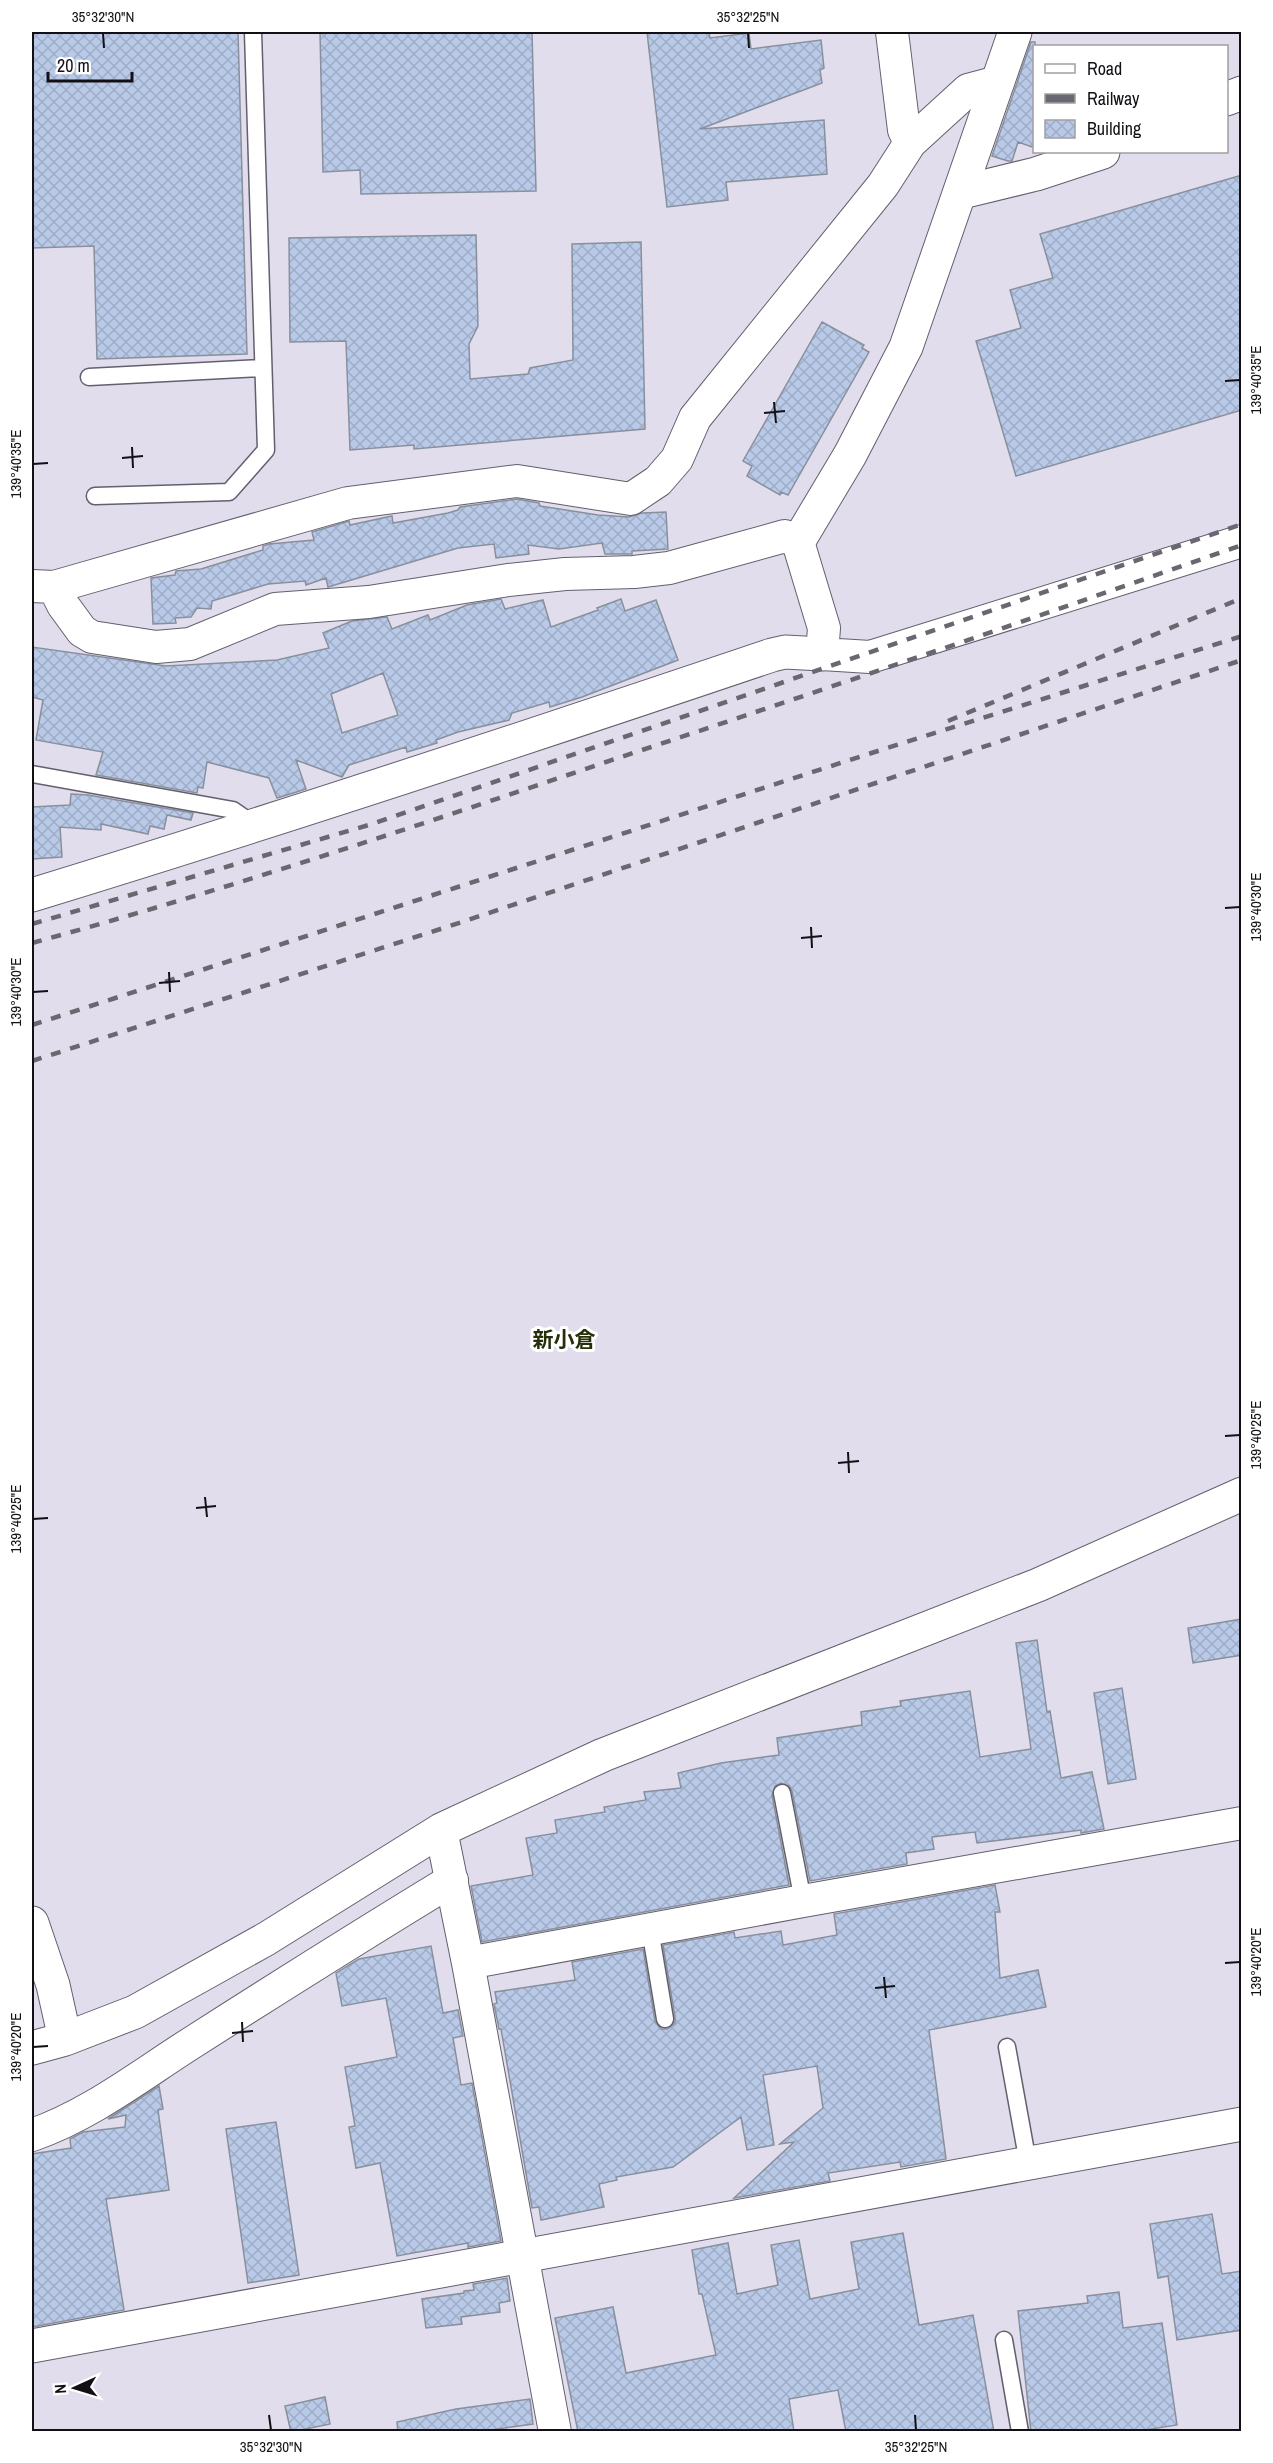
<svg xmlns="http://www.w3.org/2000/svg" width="1273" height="2463" font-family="'Archivo Narrow','Noto Sans JP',sans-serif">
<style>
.building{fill:url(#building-cross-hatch);stroke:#88909d;stroke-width:1.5;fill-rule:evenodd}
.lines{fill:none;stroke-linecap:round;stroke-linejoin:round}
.service-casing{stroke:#635f6d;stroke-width:19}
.minor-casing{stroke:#635f6d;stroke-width:34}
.tertiary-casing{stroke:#635f6d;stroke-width:35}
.service{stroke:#fff;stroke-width:16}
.minor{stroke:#fff;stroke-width:32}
.tertiary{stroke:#fff;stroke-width:33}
.rail{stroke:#6a6770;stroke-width:4.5;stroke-dasharray:10 10;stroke-linecap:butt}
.ticks{fill:none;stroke:#121015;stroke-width:2}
.labels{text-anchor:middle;stroke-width:6;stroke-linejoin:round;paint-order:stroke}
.neighbourhood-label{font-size:21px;font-weight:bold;fill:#252f09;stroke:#fff}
.neatline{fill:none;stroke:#121015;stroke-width:2}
.ticks-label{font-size:15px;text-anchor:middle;fill:#121015}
</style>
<defs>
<pattern id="building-cross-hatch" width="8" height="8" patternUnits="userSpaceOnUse" patternTransform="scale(1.5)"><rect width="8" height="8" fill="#b9cae8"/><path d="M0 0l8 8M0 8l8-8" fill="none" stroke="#9eacc6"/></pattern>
</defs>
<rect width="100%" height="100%" fill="#e1ddec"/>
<path class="building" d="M 32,32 L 238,32 L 247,354 L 97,359 L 94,246 L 32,248 Z
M 320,32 L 532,32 L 536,191 L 361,194 L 360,170 L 323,172 Z
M 647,32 L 709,32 L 710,38 L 749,33 L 751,49 L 821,40 L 824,68 L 820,70 L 822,83 L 700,129 L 824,120 L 827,174 L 726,182 L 728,200 L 667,207 Z
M 1031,42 L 1035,42 L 1035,148 L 1018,142 L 1012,161 L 1008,161 L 992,156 Z
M 1242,175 L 1242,410 L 1016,476 L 976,341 L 1021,328 L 1010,290 L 1053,278 L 1040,234 Z
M 476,235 L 478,326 L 469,344 L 470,379 L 528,374 L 530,368 L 573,360 L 572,244 L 641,242 L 645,429 L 414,449 L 414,445 L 350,450 L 346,341 L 290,342 L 289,238 Z
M 822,322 L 864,345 L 862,348 L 869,352 L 788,495 L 781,492 L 780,495 L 747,476 L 752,466 L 743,461 Z
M 517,499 L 539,503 L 540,506 L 598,515 L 629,517 L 642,513 L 666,512 L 668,549 L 632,551 L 632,554 L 605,554 L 602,543 L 559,549 L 528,545 L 529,554 L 496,558 L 494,544 L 458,548 L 328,587 L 326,578 L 306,585 L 305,581 L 268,584 L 212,601 L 211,609 L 197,608 L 191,617 L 175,618 L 176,623 L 153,624 L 151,578 L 175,575 L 176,571 L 201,569 L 263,550 L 263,546 L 269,544 L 314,540 L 312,532 L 349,521 L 350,525 L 392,516 L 393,523 L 448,513 L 458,510 L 460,507 Z
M 501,599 L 505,609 L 543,600 L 551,627 L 598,610 L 597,608 L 621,599 L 625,611 L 656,600 L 678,660 L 582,697 L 550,707 L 549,702 L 512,713 L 509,720 L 458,732 L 436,740 L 437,743 L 407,752 L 406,747 L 349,765 L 342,777 L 296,760 L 306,789 L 277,798 L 269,778 L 207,762 L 203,788 L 198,787 L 197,793 L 96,775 L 103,752 L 36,740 L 43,700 L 32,697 L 32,647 L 166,666 L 277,660 L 329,648 L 323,633 L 352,621 L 387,617 L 392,629 L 428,615 L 430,620 L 467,605 ZM 383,673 L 398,715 L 342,733 L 331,694 Z
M 71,794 L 88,795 L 193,813 L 191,820 L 167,815 L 164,829 L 150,826 L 148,834 L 101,824 L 101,830 L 60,827 L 62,857 L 32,859 L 32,807 L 70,805 Z
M 1242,1619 L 1242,1655 L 1193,1663 L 1188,1628 Z
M 1037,1640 L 1047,1712 L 1050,1711 L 1061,1778 L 1092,1772 L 1104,1829 L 1081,1833 L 1081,1830 L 977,1843 L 975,1832 L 932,1837 L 934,1849 L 906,1853 L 907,1864 L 810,1881 L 792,1791 L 789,1786 L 781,1783 L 775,1786 L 772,1795 L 789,1885 L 482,1942 L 471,1886 L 533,1875 L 526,1838 L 557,1833 L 555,1820 L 605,1812 L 604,1807 L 646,1800 L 644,1792 L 681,1788 L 678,1773 L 721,1763 L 779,1755 L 777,1738 L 862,1725 L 861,1712 L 901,1706 L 900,1701 L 970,1691 L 980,1757 L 1031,1749 L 1016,1643 Z
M 1122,1688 L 1136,1779 L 1108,1784 L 1094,1693 Z
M 995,1885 L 1000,1912 L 995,1912 L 1000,1978 L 1038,1970 L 1046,2007 L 929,2030 L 946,2159 L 901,2167 L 900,2162 L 828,2173 L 830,2181 L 734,2198 L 794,2142 L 780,2144 L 823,2108 L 817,2066 L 763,2075 L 774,2145 L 747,2150 L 741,2117 L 673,2167 L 616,2177 L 617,2180 L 599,2184 L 604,2207 L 541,2220 L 539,2207 L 532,2208 L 501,2029 L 499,2029 L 494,2004 L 497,2003 L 495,1992 L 575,1980 L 572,1962 L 643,1949 L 655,2021 L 661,2029 L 667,2029 L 675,2023 L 675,2017 L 663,1945 L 734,1932 L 735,1938 L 781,1931 L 783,1945 L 837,1935 L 834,1914 Z
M 431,1946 L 443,2013 L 458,2010 L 463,2036 L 453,2038 L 461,2085 L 472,2083 L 501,2241 L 468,2247 L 468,2243 L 397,2256 L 380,2163 L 356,2168 L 349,2127 L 355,2126 L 345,2067 L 397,2057 L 386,1998 L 342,2006 L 336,1973 L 359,1959 Z
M 159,2086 L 163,2109 L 158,2110 L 169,2190 L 106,2199 L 124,2310 L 32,2327 L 32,2154 L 71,2148 L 70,2139 L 83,2132 L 125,2127 L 126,2115 L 108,2119 Z
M 276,2122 L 299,2275 L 248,2283 L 226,2129 Z
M 1212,2214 L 1222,2274 L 1242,2271 L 1242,2330 L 1177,2340 L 1168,2276 L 1158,2278 L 1150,2224 Z
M 903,2233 L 919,2325 L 973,2315 L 994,2432 L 846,2432 L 838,2390 L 789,2399 L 794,2432 L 578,2432 L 555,2318 L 613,2307 L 626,2373 L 716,2355 L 702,2294 L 699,2294 L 692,2250 L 728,2243 L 737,2294 L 778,2285 L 771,2245 L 799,2240 L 810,2299 L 859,2289 L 851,2242 Z
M 507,2278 L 510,2301 L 499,2303 L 500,2312 L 461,2317 L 462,2324 L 426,2328 L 422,2299 L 464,2293 L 464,2291 L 474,2290 L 473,2284 Z
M 1119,2292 L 1123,2328 L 1162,2323 L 1177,2425 L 1133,2432 L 1031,2432 L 1018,2311 L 1088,2303 L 1087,2296 Z
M 325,2397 L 330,2424 L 291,2432 L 285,2406 Z
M 530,2399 L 533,2424 L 477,2432 L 398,2432 L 397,2422 L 456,2409 Z"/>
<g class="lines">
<defs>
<path id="service" d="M 89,377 L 263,368
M 95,496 L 229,492 L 266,450 L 253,32
M 32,774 L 233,810 L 256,826
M 782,1793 L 803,1901
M 650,1929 L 665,2019
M 1007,2047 L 1028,2163
M 1004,2340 L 1020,2432"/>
<path id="minor" d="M 892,32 L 904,130 L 910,143
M 32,586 L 54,587 L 348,503 L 517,481 L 631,499 L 658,481 L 677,459 L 695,418 L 883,185 L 910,143 L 968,90 L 998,82
M 54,587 L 63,605 L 82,631 L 92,637 L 156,647 L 190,644 L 275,609 L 369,602 L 508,580 L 565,574 L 634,572 L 669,568 L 785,536 L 798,542 L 824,628 L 822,654 L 870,657 L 1242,541
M 441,1830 L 468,1963 L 555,2432
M 468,1963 L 803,1901 L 1242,1823
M 32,2135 C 90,2115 141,2075 193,2042 C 279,1987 365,1933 452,1880"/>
<path id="tertiary" d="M 1226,99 L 1242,93
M 962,192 L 1036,174 L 1103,152
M 798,542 L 850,455 L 906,347 L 1015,32
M 32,895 C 280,819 526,738 772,655 L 785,652 L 822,654
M 32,1923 L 53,1985 L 65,2039
M 32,2048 L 65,2039 L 135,2012 L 266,1939 L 441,1830 L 603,1755 L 1038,1585 L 1242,1494
M 32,2346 L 1242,2124"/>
</defs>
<use href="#service" class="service-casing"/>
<use href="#minor" class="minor-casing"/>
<use href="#tertiary" class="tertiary-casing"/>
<use href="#service" class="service"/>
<use href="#minor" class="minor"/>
<use href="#tertiary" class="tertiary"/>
<path class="rail" d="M 948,721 L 1242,598
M 32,924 L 372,824 L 1242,524
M 32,943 C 229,889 423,824 618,758 C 826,689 1034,618 1242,545
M 32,1025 L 862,756 L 1242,636
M 32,1061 L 462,922 L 1242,660"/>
</g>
<path class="ticks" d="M 103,33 L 104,48M 748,33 L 749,48M 1225,381 L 1240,380M 774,402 L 776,423M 764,413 L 785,411M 132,447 L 133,468M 122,458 L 143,456M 33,464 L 48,463M 1225,908 L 1240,907M 811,927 L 812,948M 801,938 L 822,936M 169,972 L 170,992M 159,983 L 180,981M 33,992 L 48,991M 1225,1436 L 1240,1435M 848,1452 L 849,1473M 838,1463 L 859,1461M 205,1497 L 207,1517M 196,1508 L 216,1506M 33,1519 L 48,1518M 1225,1963 L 1240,1962M 884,1977 L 886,1998M 875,1988 L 895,1986M 242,2022 L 243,2042M 232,2033 L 253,2031M 33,2047 L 48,2046M 269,2415 L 271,2430M 915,2415 L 916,2430"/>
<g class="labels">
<g class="neighbourhood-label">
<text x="564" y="1347">新小倉</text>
</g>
</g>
<rect width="1273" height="2463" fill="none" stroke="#ffffff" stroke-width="66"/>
<rect x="1033" y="45" width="195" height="108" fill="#ffffff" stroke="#a09fa1" stroke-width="1.5"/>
<rect x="1045" y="64" width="30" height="9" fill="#ffffff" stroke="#a09fa1" stroke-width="1.5"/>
<text x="1087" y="75" font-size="18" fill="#121015">Road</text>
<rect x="1045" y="94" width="30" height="9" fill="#6a6770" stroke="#a09fa1" stroke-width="1.5"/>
<text x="1087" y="105" font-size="18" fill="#121015">Railway</text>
<rect x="1045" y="120" width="30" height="18" fill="url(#building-cross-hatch)" stroke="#a09fa1" stroke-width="1.5"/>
<text x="1087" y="135" font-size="18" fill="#121015">Building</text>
<g transform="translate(75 2388) rotate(266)" stroke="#ffffff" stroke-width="4.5" paint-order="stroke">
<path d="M0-4.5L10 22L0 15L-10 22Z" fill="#121015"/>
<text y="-9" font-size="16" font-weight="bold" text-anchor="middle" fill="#121015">N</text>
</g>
<path d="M48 72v9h84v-9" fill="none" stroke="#121015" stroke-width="3"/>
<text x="57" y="72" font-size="18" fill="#121015" stroke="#ffffff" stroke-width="4.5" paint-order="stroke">20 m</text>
<rect x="33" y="33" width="1207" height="2397" class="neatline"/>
<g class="ticks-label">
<text x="103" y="22">35°32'30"N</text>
<text x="748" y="22">35°32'25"N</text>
<text transform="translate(1256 380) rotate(-90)" y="5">139°40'35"E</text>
<text transform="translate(16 464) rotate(-90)" y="5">139°40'35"E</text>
<text transform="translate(1256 907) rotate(-90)" y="5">139°40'30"E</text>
<text transform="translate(16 992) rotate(-90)" y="5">139°40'30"E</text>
<text transform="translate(1256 1435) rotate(-90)" y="5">139°40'25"E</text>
<text transform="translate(16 1519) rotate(-90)" y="5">139°40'25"E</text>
<text transform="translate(1256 1962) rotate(-90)" y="5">139°40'20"E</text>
<text transform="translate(16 2047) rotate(-90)" y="5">139°40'20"E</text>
<text x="271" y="2452">35°32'30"N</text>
<text x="916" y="2452">35°32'25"N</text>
</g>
</svg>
